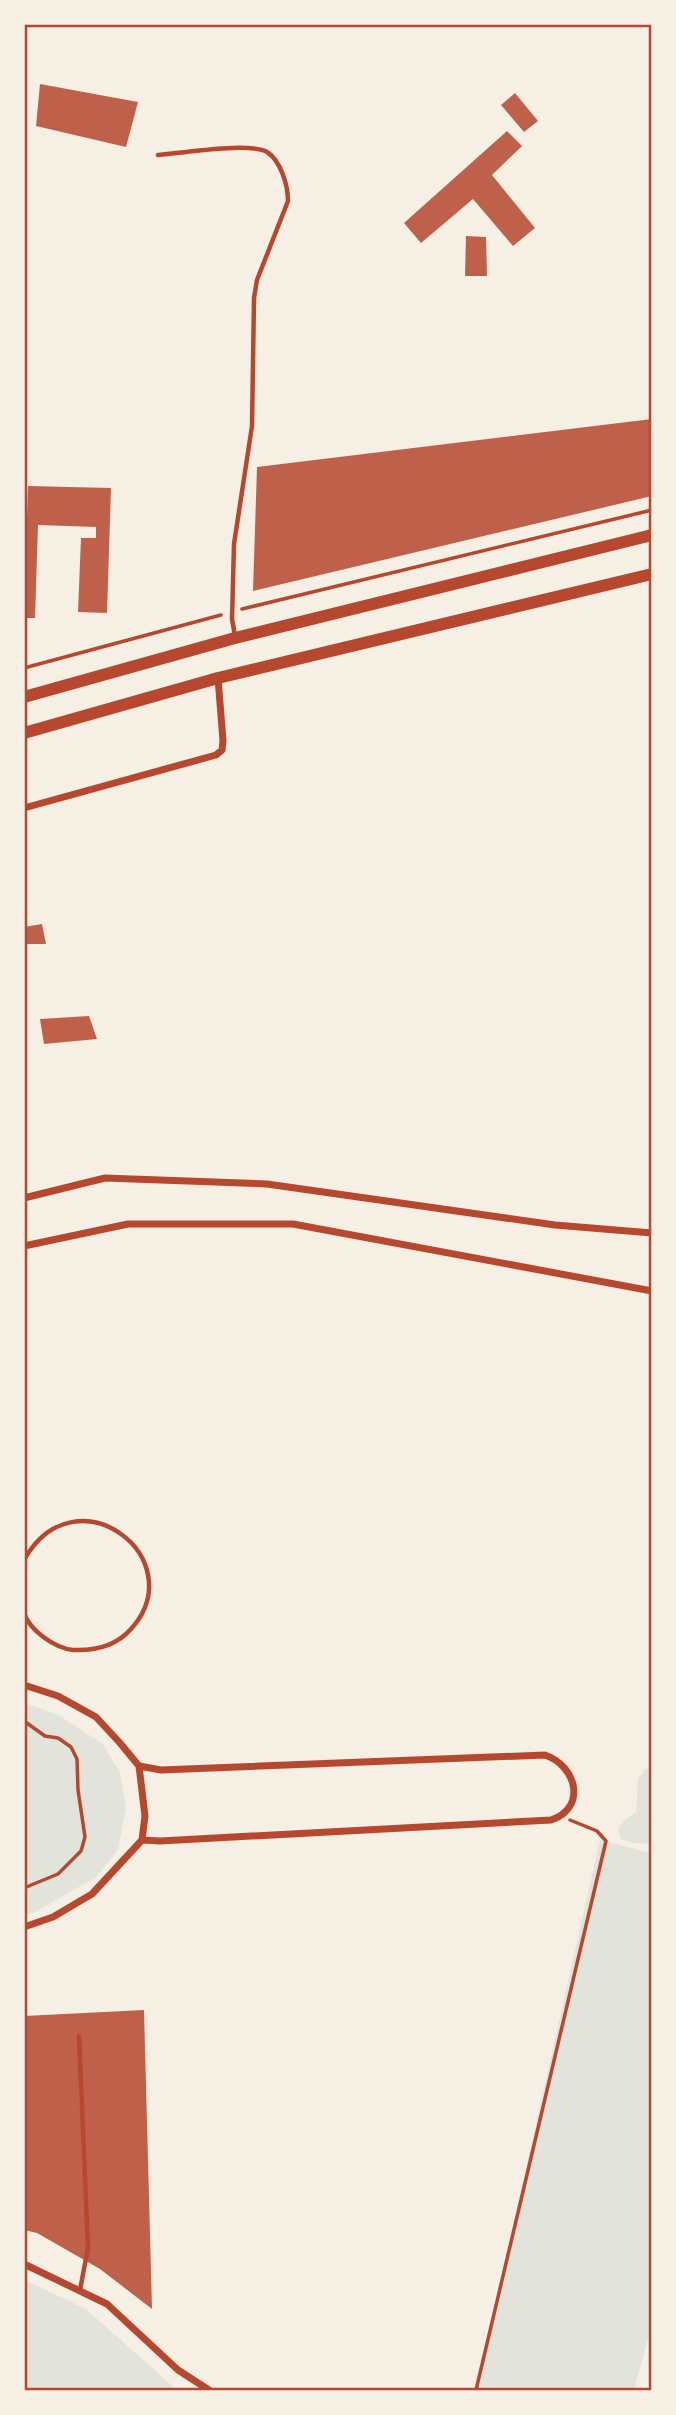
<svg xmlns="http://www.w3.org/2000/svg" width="676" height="2415" font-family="Cabin,sans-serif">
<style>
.green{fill:#e2e4dc}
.building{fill:#bf614a}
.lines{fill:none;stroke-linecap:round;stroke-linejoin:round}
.path{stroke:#b5482f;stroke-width:3.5}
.service{stroke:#b5482f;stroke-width:4.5}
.minor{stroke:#b5482f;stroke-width:7}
.tertiary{stroke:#b5482f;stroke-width:12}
.neatline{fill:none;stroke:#b5482f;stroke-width:2.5}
</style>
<rect width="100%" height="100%" fill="#f6efe4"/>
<path class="green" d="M 25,1703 L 58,1715 L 103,1744 L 120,1773 L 126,1807 L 118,1850 L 95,1878 L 33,1913 L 25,1915 Z
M 645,1769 L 651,1769 L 652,1844 L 633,1843 L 621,1839 L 618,1830 L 623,1821 L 636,1812 L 638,1779 Z
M 600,1840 L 651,1853 L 652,2324 L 634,2390 L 476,2390 Z
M 25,2280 L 86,2309 L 177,2390 L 25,2390 Z"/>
<path class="building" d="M 40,84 L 138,102 L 126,147 L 36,126 Z
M 515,93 L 538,121 L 524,132 L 501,105 Z
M 507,131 L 522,146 L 492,175 L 535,228 L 513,246 L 473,199 L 421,243 L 404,223 Z
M 466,236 L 486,237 L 487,276 L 465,276 Z
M 652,419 L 652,496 L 253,591 L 257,467 Z
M 28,486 L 111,488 L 107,613 L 78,612 L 81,538 L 96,538 L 96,527 L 38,525 L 35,618 L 24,618 Z
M 42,924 L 46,944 L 24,944 L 24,927 Z
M 89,1016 L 97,1039 L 44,1044 L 40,1019 Z
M 144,2010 L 152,2309 L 100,2269 L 37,2233 L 24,2230 L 24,2016 Z"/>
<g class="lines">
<path class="path" d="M 242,609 L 652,510
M 24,668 L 221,615
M 24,1721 L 45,1736 L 58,1738 L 71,1747 L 77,1759 L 78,1790 L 85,1837 L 81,1851 L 58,1874 L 24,1888
M 476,2390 L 606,1841 L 597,1831 L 570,1820"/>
<path class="service" d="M 158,155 C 181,153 249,142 267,152 C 281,161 288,186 288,201 L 257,280 L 254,298 L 252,426 L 234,544 L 232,619 L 235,636
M 24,1560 C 76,1468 194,1559 131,1629 C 116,1646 96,1651 73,1650 C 55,1648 30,1631 24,1613
M 79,2036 L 88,2248 L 80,2290"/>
<path class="minor" d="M 24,808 L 216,755 L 222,750 L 223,741 L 218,678
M 24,1198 L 105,1178 L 267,1184 L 555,1225 L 652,1233
M 24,1246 L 128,1224 L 293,1224 L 652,1291
M 24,1685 L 58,1696 L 96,1717 L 120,1743 L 139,1766 L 145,1816 L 142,1840 L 92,1894 L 53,1917 L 24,1927
M 139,1766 L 161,1770 L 545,1755 C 577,1766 587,1808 551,1820 L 160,1841 L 142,1840
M 24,2264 L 107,2304 L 178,2370 L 209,2390"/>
<path class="tertiary" d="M 24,697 L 235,638 L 652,535
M 24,733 L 218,678 L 652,574"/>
</g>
<rect width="676" height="2415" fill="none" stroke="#f6efe4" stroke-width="52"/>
<rect x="26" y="26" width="624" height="2363" class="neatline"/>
</svg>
